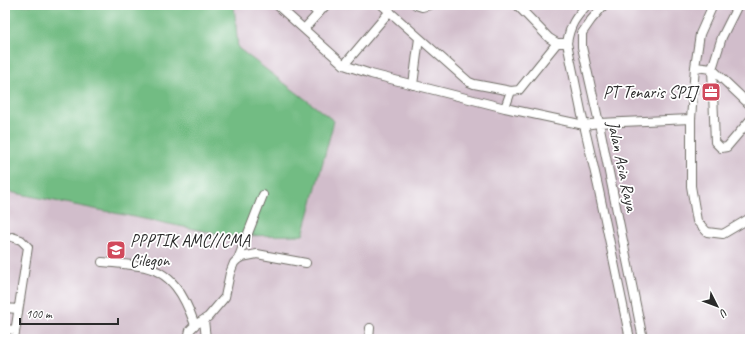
<svg xmlns="http://www.w3.org/2000/svg" width="755" height="344" font-family="Caveat,sans-serif">
<style>
.industrial{fill:#d1bdcb}
.forest{fill:#72bc83;stroke:#4e7457}
.lines{fill:none;stroke-linecap:round;stroke-linejoin:round}
.minor-casing{stroke:#716e67;stroke-width:10}
.minor{stroke:#fff;stroke-width:8}
.labels{text-anchor:middle;stroke-width:3.5;stroke-linejoin:round;paint-order:stroke}
.poi-label{font-size:17px;fill:#2b2b2b;stroke:#fff;text-anchor:end}
.street-label{font-size:17px;fill:#2b2b2b;stroke:#fff}
</style>
<rect width="100%" height="100%" fill="#fff"/>
<filter id="ink" filterUnits="userSpaceOnUse"><feTurbulence type="fractalNoise" baseFrequency=".025" numOctaves="2"/><feDisplacementMap in="SourceGraphic" scale="8" xChannelSelector="R" yChannelSelector="G"/><feConvolveMatrix kernelMatrix="1 2 1 2 8 2 1 2 1" color-interpolation-filters="sRGB"/></filter>
<filter id="wash" filterUnits="userSpaceOnUse"><feTurbulence type="fractalNoise" baseFrequency=".012" numOctaves="4" result="noise"/><feDisplacementMap in="SourceGraphic" scale="16" xChannelSelector="R" yChannelSelector="G"/><feGaussianBlur stdDeviation="0.9" result="paint"/><feColorMatrix in="noise" values="0 0 0 0 0 0 0 0 0 0 0 0 0 0 0 0 0 1.4 0 .05"/><feComposite in="paint" operator="in"/></filter>
<g filter="url(#wash)">
<rect width="100%" height="100%" fill="#f3ebd6"/>
<path class="industrial" d="M 5,5 L 750,5 L 750,339 L 5,339 Z"/>
<path class="forest" d="M 5,5 L 234,5 L 238,48 L 334,121 L 303,235 L 229,236 L 5,191 Z"/>
</g>
<g filter="url(#ink)">
<g class="lines">
<defs>
<path id="minor" d="M 277,5 L 344,65 L 371,74 L 505,108 L 584,125 L 599,123 L 691,119
M 309,5 L 318,13
M 382,5 L 469,82 L 474,84 L 511,91 L 519,90 L 557,43 L 567,43
M 416,5 L 422,7 L 430,5
M 517,5 L 549,38 L 557,43
M 587,5 C 575,18 570,25 567,43 L 584,125 L 598,186 L 630,339
M 604,5 L 591,20 L 582,33 L 582,47 L 599,123 L 643,339
M 713,5 L 700,34 L 695,67 L 691,119 L 691,186 L 697,221 L 707,232 L 723,234 L 750,218
M 304,29 L 326,5
M 344,65 L 390,11
M 695,67 L 712,69 L 722,37 L 738,5
M 712,69 L 715,142 L 721,148 L 727,147 L 750,120
M 712,69 L 750,105
M 413,85 L 419,38
M 505,108 L 511,91
M 12,237 L 21,240 L 28,247 L 14,339
M 238,259 L 263,195
M 102,262 C 114,263 126,264 139,266 C 172,270 185,297 195,325
M 5,308 L 18,309
M 204,320 L 206,339
M 5,329 L 15,330
M 188,339 L 190,330 L 195,325 L 208,317 L 225,297 L 230,273 L 234,263 L 238,259 L 242,257 L 257,254 L 306,263
M 369,339 L 370,328"/>
</defs>
<use href="#minor" class="minor-casing"/>
<use href="#minor" class="minor"/>
</g>
</g>
<defs>
<symbol id="office-square" viewBox="-11 -11 22 22"><rect x="-9" y="-9" width="18" height="18" rx="4" fill="#d1495b" stroke="#fff"/><path d="M-6-3h4V-5.5h4V-3h4V5H-6ZM-1-4.5V-3h2v-1.5ZM-6 0V1H6V0Z" fill="#fff"/></symbol>
<symbol id="university-square" viewBox="-11 -11 22 22"><rect x="-9" y="-9" width="18" height="18" rx="4" fill="#d1495b" stroke="#fff"/><path d="M0-5L7-2L0 1L-7-2ZM-4 1L0 2.5L4 1V4Q0 6-4 4Z" fill="#fff"/></symbol>
</defs>
<g fill-rule="evenodd">
<use href="#office-square" x="700" y="81" width="22" height="22"/>
<use href="#university-square" x="105" y="239" width="22" height="22"/>
</g>
<g class="labels">
<g class="poi-label">
<text x="697" y="98">PT Tenaris SPIJ</text>
<text x="130" y="246" text-anchor="start">PPPTIK AMC//CMA<tspan x="130" dy="20">Cilegon</tspan></text>
</g>
<g class="street-label">
<text transform="translate(623 166) rotate(78)" y="6">Jalan Asia Raya</text>
</g>
</g>
<rect width="755" height="344" fill="none" stroke="#fff" stroke-width="20"/>
<g transform="translate(717 306) rotate(132)" stroke="#ffffff" stroke-width="3" paint-order="stroke">
<path d="M0-3L7 15L0 10L-7 15Z" fill="#2b2b2b"/>
<text y="-6" font-size="11" font-weight="bold" text-anchor="middle" fill="#2b2b2b">U</text>
</g>
<path d="M20 318v6h98v-6" fill="none" stroke="#2b2b2b" stroke-width="2"/>
<text x="26" y="318" font-size="12" fill="#2b2b2b" stroke="#ffffff" stroke-width="3" paint-order="stroke">100 m</text>
</svg>
